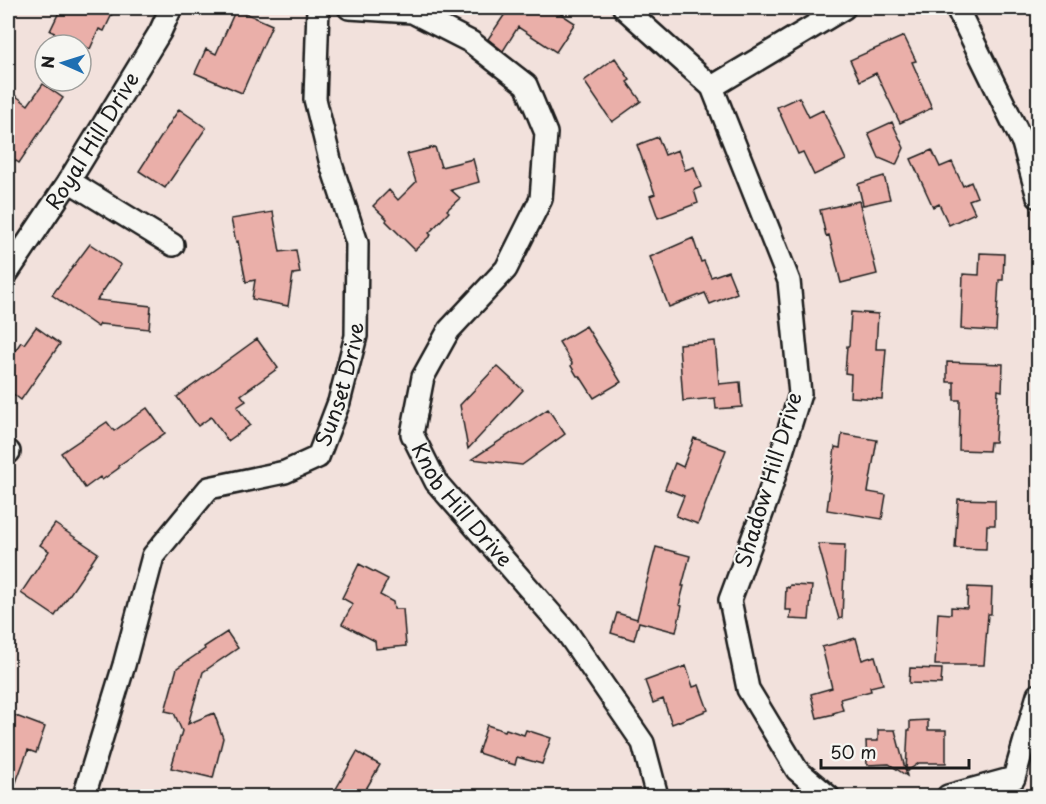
<svg xmlns="http://www.w3.org/2000/svg" width="1046" height="804" font-family="'Playpen Sans',sans-serif">
<style>
.building{fill:#eaafa9;stroke:#1c1c1c;stroke-width:1.5}
.lines{fill:none;stroke-linecap:round;stroke-linejoin:round}
.street-casing{stroke:#1c1c1c;stroke-width:26}
.street{stroke:#f6f6f2;stroke-width:21}
.labels{text-anchor:middle;stroke-width:4.5;stroke-linejoin:round;paint-order:stroke}
.street-label{font-size:21px;fill:#1c1c1c;stroke:#f6f6f2}
</style>
<rect width="100%" height="100%" fill="#f2e1dc"/>
<filter id="ink" filterUnits="userSpaceOnUse"><feTurbulence type="fractalNoise" baseFrequency=".0167" numOctaves="2"/><feDisplacementMap in="SourceGraphic" scale="12" xChannelSelector="R" yChannelSelector="G"/><feConvolveMatrix kernelMatrix="1 2 1 2 8 2 1 2 1" color-interpolation-filters="sRGB"/></filter>
<g filter="url(#ink)">
<path class="building" d="M 61,8 L 115,8 L 104,31 L 99,29 L 90,49 L 50,31 Z
M 509,8 L 552,8 L 575,23 L 556,52 L 518,27 L 503,51 L 488,39 Z
M 236,9 L 272,25 L 242,93 L 195,73 L 206,49 L 216,54 Z
M 904,36 L 916,61 L 912,62 L 932,108 L 900,123 L 876,73 L 860,81 L 850,60 Z
M 615,58 L 630,80 L 627,82 L 641,101 L 612,122 L 584,81 Z
M 43,84 L 63,98 L 19,163 L 8,155 L 8,108 L 16,96 L 28,105 Z
M 799,97 L 809,117 L 823,110 L 846,160 L 814,175 L 803,152 L 798,154 L 777,107 Z
M 179,109 L 206,128 L 165,188 L 139,171 Z
M 892,122 L 904,148 L 896,165 L 879,158 L 868,133 Z
M 658,137 L 665,155 L 678,150 L 685,170 L 694,167 L 701,187 L 694,190 L 698,203 L 658,218 L 650,196 L 655,194 L 637,145 Z
M 435,147 L 441,167 L 473,159 L 479,182 L 451,190 L 460,198 L 447,210 L 449,212 L 429,233 L 431,235 L 415,250 L 386,221 L 387,219 L 373,206 L 389,190 L 398,200 L 416,182 L 407,154 Z
M 932,150 L 940,167 L 952,162 L 963,186 L 971,182 L 977,197 L 969,200 L 975,213 L 949,225 L 939,204 L 933,207 L 911,159 Z
M 884,176 L 890,199 L 863,205 L 858,184 Z
M 859,201 L 877,274 L 841,283 L 829,235 L 826,236 L 820,210 Z
M 273,212 L 280,252 L 296,250 L 300,273 L 293,274 L 288,306 L 252,299 L 255,280 L 246,282 L 238,241 L 236,242 L 231,219 Z
M 693,238 L 701,262 L 704,261 L 711,277 L 728,271 L 737,293 L 710,304 L 705,293 L 669,307 L 650,257 Z
M 90,244 L 121,265 L 97,300 L 151,306 L 149,329 L 100,324 L 98,327 L 52,295 Z
M 980,253 L 1004,254 L 1003,280 L 999,280 L 996,331 L 961,329 L 963,274 L 979,275 Z
M 851,312 L 878,314 L 876,349 L 886,349 L 882,399 L 850,397 L 851,374 L 845,373 L 847,346 L 849,346 Z
M 586,326 L 621,382 L 594,398 L 580,376 L 577,376 L 571,366 L 572,363 L 559,342 Z
M 36,327 L 60,344 L 21,400 L 8,390 L 8,361 L 21,342 L 24,344 Z
M 257,339 L 278,368 L 241,395 L 246,401 L 237,407 L 250,425 L 228,441 L 211,417 L 198,426 L 177,397 Z
M 715,341 L 719,384 L 740,382 L 742,407 L 716,409 L 715,398 L 683,401 L 679,344 Z
M 947,362 L 1003,364 L 1002,391 L 998,390 L 995,442 L 990,442 L 989,451 L 959,450 L 960,400 L 954,400 L 954,382 L 947,382 Z
M 497,366 L 523,390 L 468,449 L 460,405 Z
M 147,408 L 165,433 L 118,466 L 119,468 L 102,480 L 100,477 L 85,488 L 61,453 L 107,422 L 114,431 Z
M 548,409 L 565,434 L 522,465 L 472,459 Z
M 842,434 L 877,440 L 868,492 L 886,495 L 882,519 L 827,510 L 835,447 L 840,448 Z
M 694,438 L 726,450 L 698,524 L 676,516 L 684,496 L 665,489 L 675,463 L 683,467 Z
M 958,499 L 995,500 L 995,525 L 987,525 L 986,549 L 955,548 Z
M 55,524 L 98,553 L 55,616 L 21,593 L 49,551 L 40,545 Z
M 818,544 L 845,545 L 842,618 L 839,619 Z
M 656,547 L 690,556 L 682,586 L 684,586 L 679,605 L 682,606 L 676,632 L 639,622 L 634,640 L 611,633 L 617,613 L 637,619 Z
M 359,564 L 388,579 L 380,595 L 393,602 L 394,609 L 403,609 L 406,646 L 376,649 L 375,641 L 342,624 L 353,604 L 342,598 Z
M 790,585 L 812,586 L 809,620 L 790,619 L 791,610 L 785,610 L 786,587 L 789,588 Z
M 968,587 L 992,588 L 991,614 L 988,614 L 984,665 L 935,665 L 938,613 L 951,614 L 951,607 L 967,608 Z
M 227,632 L 238,648 L 203,672 L 188,724 L 214,713 L 223,738 L 213,778 L 171,768 L 182,731 L 174,713 L 165,711 L 177,668 L 205,649 L 204,647 Z
M 856,638 L 862,660 L 875,656 L 883,684 L 870,687 L 871,691 L 840,699 L 843,710 L 833,713 L 834,714 L 817,718 L 811,694 L 832,688 L 822,647 Z
M 686,666 L 693,687 L 699,685 L 708,710 L 672,724 L 663,699 L 653,703 L 645,681 Z
M 910,668 L 942,669 L 941,684 L 909,683 Z
M 8,713 L 45,727 L 36,753 L 28,750 L 11,796 L 8,796 Z
M 928,720 L 928,730 L 946,730 L 946,763 L 919,763 L 906,772 L 908,730 L 910,730 L 910,721 Z
M 487,725 L 505,731 L 506,729 L 524,735 L 526,730 L 551,738 L 542,764 L 517,757 L 515,765 L 478,753 Z
M 878,730 L 895,730 L 907,776 L 889,764 L 867,765 L 866,741 L 878,741 Z
M 357,752 L 380,765 L 362,796 L 332,796 Z"/>
<g class="lines">
<defs>
<g id="street">
<path id="s1" d="M 349,8 L 412,12 L 471,42 L 526,85 L 546,133 L 541,199 L 506,269 L 449,330 L 423,377 L 412,434 L 436,482 L 566,631 L 643,743 L 657,796"/>
<path d="M 624,8 L 712,87 L 789,281 L 800,394 L 768,497 L 730,600 L 748,689 L 797,770 L 828,796"/>
<path d="M 957,8 L 1023,143 L 1038,197"/>
<path d="M 712,87 L 844,8"/>
<path d="M 69,181 L 173,245"/>
<path id="s2" d="M 8,272 L 69,181 L 160,32 L 171,8"/>
<path d="M 8,451 L 9,452"/>
<path id="s3" d="M 84,796 L 124,665 L 153,556 L 209,488 L 285,472 L 318,457 L 339,402 L 356,336 L 357,243 L 331,164 L 315,99 L 318,8"/>
<path d="M 948,796 L 1014,778 L 1038,695"/>
</g>
</defs>
<use href="#street" class="street-casing"/>
<use href="#street" class="street"/>
</g>
</g>
<g class="labels">
<g class="street-label">
<text dy="7" stroke="none"><textPath href="#s2" startOffset="156">Royal Hill Drive</textPath></text>
<text dy="7" stroke="none"><textPath href="#s3" startOffset="528">Sunset Drive</textPath></text>
<text transform="translate(769 480) rotate(-73)" y="7">Shadow Hill Drive</text>
<text dy="7" stroke="none"><textPath href="#s1" startOffset="678">Knob Hill Drive</textPath></text>
</g>
</g>
<rect width="1046" height="804" fill="none" stroke="#f6f6f2" stroke-width="30"/>
<rect x="15" y="15" width="1016" height="774" fill="none" stroke="#1c1c1c" stroke-width="2" filter="url(#ink)"/>
<g transform="translate(63 63) rotate(273)"><circle r="28" fill="#f6f6f2" stroke="#9f9f9c" stroke-width="1.5"/>
<path d="M0-4.5L10 22L0 15L-10 22Z" fill="#1f6fb2"/>
<text y="-9" font-size="16" font-weight="bold" text-anchor="middle" fill="#1c1c1c">N</text>
</g>
<path d="M821 759v9h148v-9" fill="none" stroke="#1c1c1c" stroke-width="3"/>
<text x="830" y="759" font-size="18" fill="#1c1c1c" stroke="#f6f6f2" stroke-width="4.5" paint-order="stroke">50 m</text>
</svg>
